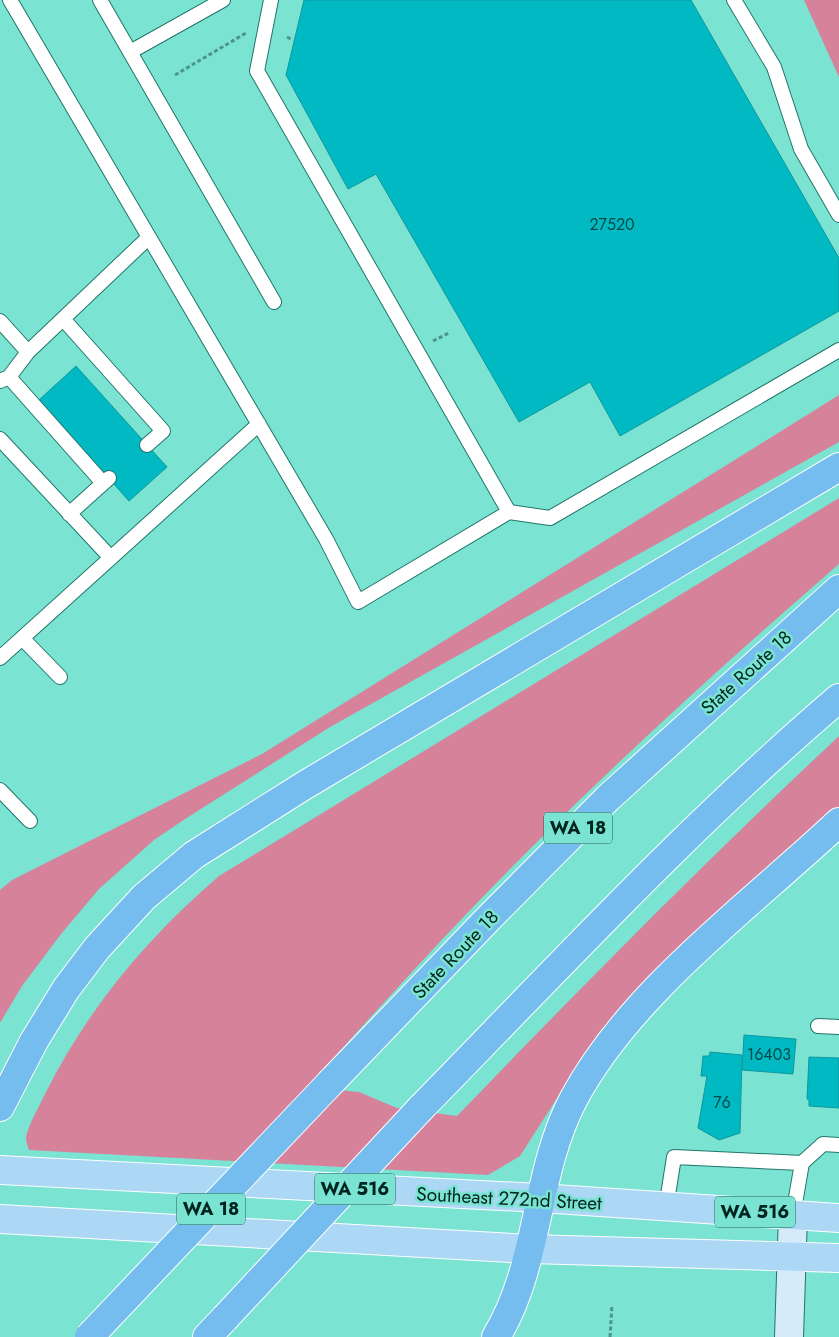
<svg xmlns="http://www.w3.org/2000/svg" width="839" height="1337" font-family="Jost,sans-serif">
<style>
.green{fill:#d7829b}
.building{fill:#00b9c2;stroke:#11979e}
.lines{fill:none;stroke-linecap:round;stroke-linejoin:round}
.lane-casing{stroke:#21766a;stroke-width:16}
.secondary-casing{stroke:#21766a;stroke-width:30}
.primary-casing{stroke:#fff;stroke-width:30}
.highway-casing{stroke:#fff;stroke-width:30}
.path{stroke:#4a968a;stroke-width:3;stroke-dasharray:4 2.5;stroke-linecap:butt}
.lane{stroke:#fff;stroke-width:14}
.secondary{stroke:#d6ebfa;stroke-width:28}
.primary{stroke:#acd7f5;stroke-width:28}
.highway{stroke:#75bcef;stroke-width:28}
.highway-bridge-casing{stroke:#fff;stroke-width:30;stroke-linecap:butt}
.highway-bridge{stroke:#75bcef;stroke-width:28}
.labels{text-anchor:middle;stroke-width:5;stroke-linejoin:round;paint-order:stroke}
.number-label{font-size:16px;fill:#024a48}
.shield{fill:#7ae3d1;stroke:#265e55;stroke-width:1}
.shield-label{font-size:18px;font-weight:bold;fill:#022520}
.street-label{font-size:19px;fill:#022520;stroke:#7ae3d1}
</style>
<rect width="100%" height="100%" fill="#7ae3d1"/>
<path class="green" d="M 804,0 L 839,0 L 839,77 Z
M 839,395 L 839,442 L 330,727 L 185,819 L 154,840 L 99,889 L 61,934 L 22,986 L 0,1023 L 0,890 L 12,880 L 262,754 Z
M 839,498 L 839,564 C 731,658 624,754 523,856 C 449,930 378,1009 307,1087 L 359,1092 L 397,1108 L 457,1116 C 582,986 708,859 839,736 L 839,808 L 600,1031 L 520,1156 L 488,1175 L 29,1150 C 28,1146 26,1142 26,1139 C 26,1129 41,1103 45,1094 C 88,1008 147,938 219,876 Z"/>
<path class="building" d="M 304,0 L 691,0 L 839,258 L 839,311 L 620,436 L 590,382 L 519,422 L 376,174 L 348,189 L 286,75 Z
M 76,366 L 167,467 L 129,501 L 39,400 Z
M 744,1035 L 796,1039 L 793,1074 L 742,1070 Z
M 710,1052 L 742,1055 L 740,1133 L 719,1140 L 698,1128 L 707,1076 L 701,1076 L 703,1056 L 709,1056 Z
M 809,1057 L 839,1058 L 839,1108 L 809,1106 L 809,1100 L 807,1099 Z"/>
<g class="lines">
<defs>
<path id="lane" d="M 10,0 L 326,539 L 358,602 L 509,512 L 257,71 L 271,0
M 100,0 L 274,302
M 734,0 L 774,67 L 801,149 L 839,215
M 130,52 L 223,0
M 64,320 L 163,431 L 147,445
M 0,321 L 28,352
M 9,377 L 103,483
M 0,381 L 9,377 L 28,352 L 149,237
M 0,439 L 111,558
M 509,512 L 550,518 L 839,350
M 69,514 L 109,478
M 22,638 L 60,677
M 0,658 L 259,424
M 0,790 L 30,821
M 818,1026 L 839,1027
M 666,1208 L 674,1157 L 802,1163
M 793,1215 L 802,1163 L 823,1144 L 839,1145"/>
<path id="secondary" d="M 789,1337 L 793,1215"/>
<path id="primary" d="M 0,1170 L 540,1198 L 839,1218
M 0,1219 L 530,1249 L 839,1258"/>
<path id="highway" d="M 332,1081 L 486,921 L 608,798 L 839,589
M 0,1107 L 34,1041 L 66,989 L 97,948 L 144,897 L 194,855 L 305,785 L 839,467
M 420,1109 C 557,969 690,825 839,698
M 207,1337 L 225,1318
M 496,1337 C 540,1265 534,1175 573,1100 C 631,991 750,906 839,822"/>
</defs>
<use href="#lane" class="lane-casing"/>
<use href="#secondary" class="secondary-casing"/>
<use href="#primary" class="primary-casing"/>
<use href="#highway" class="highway-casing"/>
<path class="path" d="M 287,37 L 291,39
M 175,75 L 246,33
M 433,341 L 449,333
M 610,1337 L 612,1305"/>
<use href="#lane" class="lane"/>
<use href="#secondary" class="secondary"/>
<use href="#primary" class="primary"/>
<use href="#highway" class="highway"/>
<defs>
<path id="highway-bridge" d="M 225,1318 L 420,1109
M 89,1337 L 332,1081"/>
</defs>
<use href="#highway-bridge" class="highway-bridge-casing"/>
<use href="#highway-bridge" class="highway-bridge"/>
</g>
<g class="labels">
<g class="number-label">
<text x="612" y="230">27520</text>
<text x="769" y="1060">16403</text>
<text x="722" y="1108">76</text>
</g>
<g class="shield">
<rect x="544" y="812.5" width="68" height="31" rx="4"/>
<rect x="315" y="1173.5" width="80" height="31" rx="4"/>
<rect x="177" y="1193.5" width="68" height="31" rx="4"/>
<rect x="715" y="1196.5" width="80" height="31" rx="4"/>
</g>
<g class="shield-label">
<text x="578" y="834">WA 18</text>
<text x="355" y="1195">WA 516</text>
<text x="211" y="1215">WA 18</text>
<text x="755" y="1218">WA 516</text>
</g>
<g class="street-label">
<text transform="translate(746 672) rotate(-42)" y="7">State Route 18</text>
<text transform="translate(455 954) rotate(-46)" y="7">State Route 18</text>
<text transform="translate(509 1198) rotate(3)" y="7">Southeast 272nd Street</text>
</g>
</g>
</svg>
